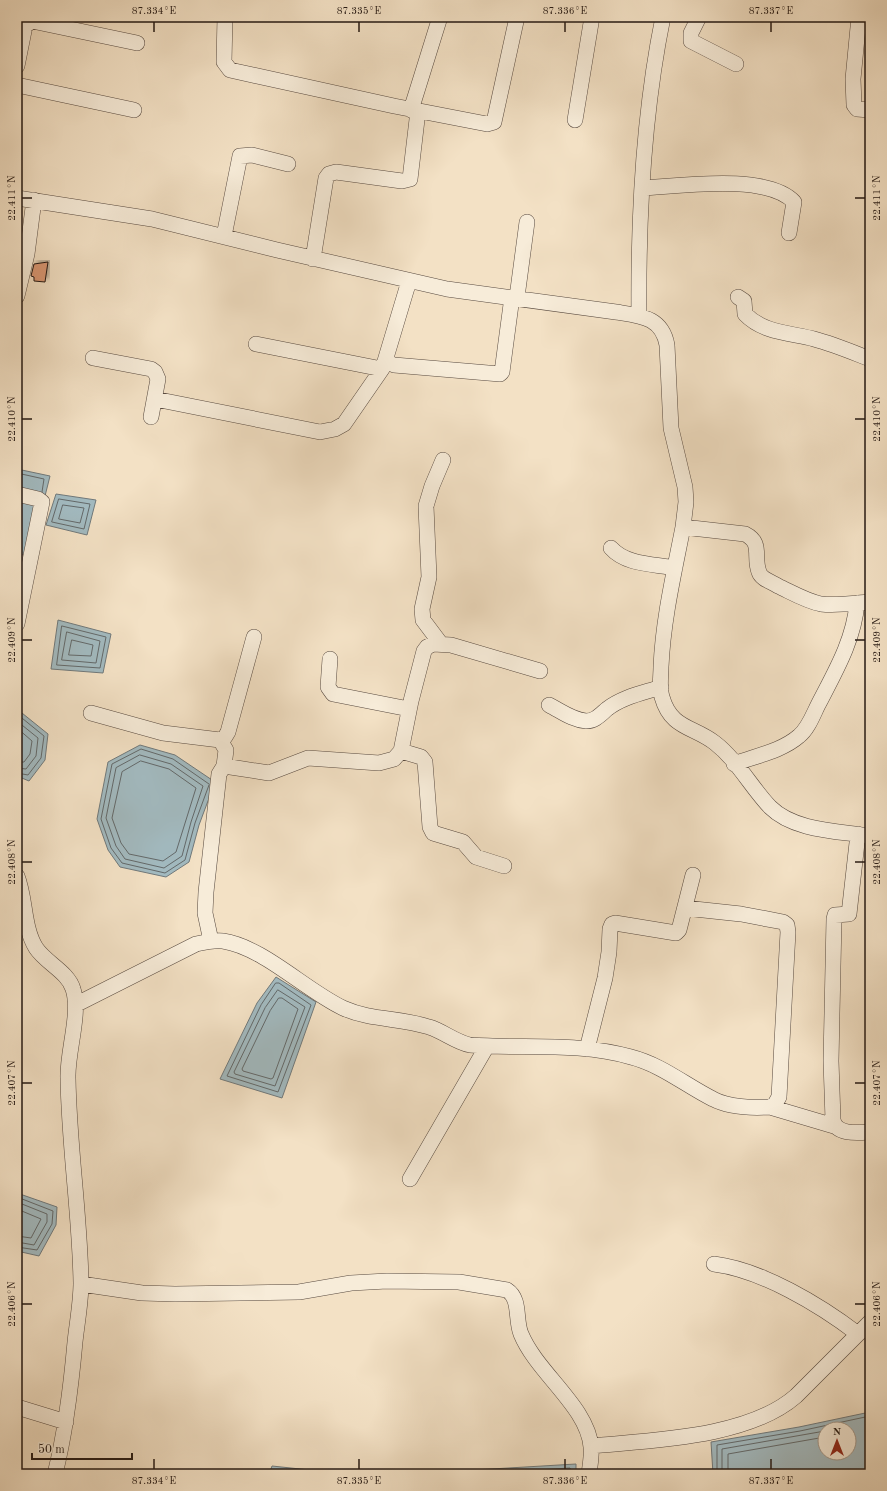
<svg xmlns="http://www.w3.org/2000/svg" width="887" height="1491" font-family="'Old Standard TT',serif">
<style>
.water{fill:#a2bac0;stroke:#70797b;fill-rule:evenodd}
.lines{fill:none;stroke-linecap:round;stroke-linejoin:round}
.shore{stroke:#63696a;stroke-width:1}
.building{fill:#d99773;stroke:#241813;filter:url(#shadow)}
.street-casing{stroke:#584a40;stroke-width:16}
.street{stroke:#f7ecd9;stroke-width:15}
.ticks{fill:none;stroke:#241813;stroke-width:1.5}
.neatline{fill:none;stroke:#241813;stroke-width:1.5}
.ticks-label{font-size:10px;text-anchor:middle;fill:#241813}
</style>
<defs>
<filter id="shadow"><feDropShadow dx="3.5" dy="-3.5" stdDeviation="2" flood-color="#0004"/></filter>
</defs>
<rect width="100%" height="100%" fill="#f3e1c5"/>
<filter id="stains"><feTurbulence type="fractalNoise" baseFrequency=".005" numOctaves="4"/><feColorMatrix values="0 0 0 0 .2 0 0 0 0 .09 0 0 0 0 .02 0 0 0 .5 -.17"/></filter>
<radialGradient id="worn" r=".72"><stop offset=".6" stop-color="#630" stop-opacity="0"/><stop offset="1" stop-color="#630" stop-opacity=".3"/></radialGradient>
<path class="water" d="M 17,469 L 50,476 L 30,556 L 17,554 Z
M 56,494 L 96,500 L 87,535 L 46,525 Z
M 58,620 L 111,634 L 103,673 L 51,669 Z
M 17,709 L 48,734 L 45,760 L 29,781 L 17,776 Z
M 140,745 L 175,755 L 215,782 L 199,825 L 189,862 L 166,877 L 120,867 L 108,850 L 97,819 L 108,762 Z
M 276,977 L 316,1002 L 282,1098 L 220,1079 L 257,1003 Z
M 17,1193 L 57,1207 L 56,1225 L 39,1256 L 17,1251 Z
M 870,1412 L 870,1474 L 713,1474 L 711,1442 L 799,1427 ZM 825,1429 L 849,1429 L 849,1453 L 825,1453 Z
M 576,1464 L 576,1474 L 441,1474 L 441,1472 Z
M 272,1466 L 347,1474 L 269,1474 Z"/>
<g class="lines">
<path class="shore" d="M 17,473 L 44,479 L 42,492
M 59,499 L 90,504 L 84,529 L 52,522 Z
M 63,505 L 84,508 L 80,523 L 59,519 Z
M 62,626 L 106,637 L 100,668 L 57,665 Z
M 67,632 L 100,641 L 96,663 L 62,660 Z
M 72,640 L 93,645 L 91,656 L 69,655 Z
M 17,714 L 44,736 L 41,758 L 28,775 L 17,773
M 17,721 L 38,738 L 36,756 L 26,769 L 17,768
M 17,728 L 32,741 L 30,754 L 24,762 L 17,762
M 140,755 L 171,764 L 203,786 L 191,822 L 182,856 L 164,868 L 125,859 L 116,846 L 106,818 L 116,768 Z
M 141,761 L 169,769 L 196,788 L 176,852 L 163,861 L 129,854 L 121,843 L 112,818 L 122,772 Z
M 209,785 L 195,823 L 185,860 L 165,873 L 122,863 L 111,848 L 101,819 L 112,764 L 141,749 L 173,759 L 209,784
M 276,983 L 279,983 L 311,1005 L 278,1092 L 227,1076 L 261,1005 Z
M 278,990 L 305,1007 L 275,1086 L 235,1074 L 234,1072 L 265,1008 Z
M 279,998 L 282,998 L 298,1009 L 273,1078 L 271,1079 L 243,1071 L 242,1069 L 270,1011 Z
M 17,1197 L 53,1211 L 52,1224 L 37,1250 L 17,1247
M 17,1202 L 47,1214 L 47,1222 L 34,1245 L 17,1242
M 17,1209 L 41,1219 L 31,1238 L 17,1236
M 476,1474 L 570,1468 L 572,1474
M 717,1474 L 717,1445 L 800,1431 L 870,1416
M 722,1474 L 722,1449 L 825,1431
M 728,1474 L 728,1454 L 825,1437"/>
</g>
<path class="building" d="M 48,262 L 45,282 L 34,281 L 34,277 L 31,276 L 34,264 Z"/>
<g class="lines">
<defs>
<path id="street" d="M 225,17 L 224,62 L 230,70 L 394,106 L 487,124 L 494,122 L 517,17
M 699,17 L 691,33 L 691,41 L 736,64
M 859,17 L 853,79 L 854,105 L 857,109 L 870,110
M 17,66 L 25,26 L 32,21 L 137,43
M 17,85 L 134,110
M 411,110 L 440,17
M 575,120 L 592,17
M 642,188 C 680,186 767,173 794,202 L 789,233
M 17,198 L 152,219 L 277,250 L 447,289 L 616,312 C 641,316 662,317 667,345 L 671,428 L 685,487 L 686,502 L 683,527 L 745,534 C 763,543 753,556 759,572 C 761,579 772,582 778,586 C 791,592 806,601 821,604 C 837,606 854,603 870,602
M 224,236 L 240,156 L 252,155 L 288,164
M 313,259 L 326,178 L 329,174 L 336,172 L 402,181 L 410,179 L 418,111
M 409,281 L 385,361 L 394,365 L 500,374 L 502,372 L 512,297
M 17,296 L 27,254 L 34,200
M 517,297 L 527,222
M 738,297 L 744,301 L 745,314 C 763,333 791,333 814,339 C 833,344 852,352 870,359
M 639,316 C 638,215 643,115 663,17
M 256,344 L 382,369
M 93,358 L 151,369 L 155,372 L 158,379 L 151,417
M 155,399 L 320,432 L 335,429 L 344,424 L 382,369 L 385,361
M 17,494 L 38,499 L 42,502 L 17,624
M 683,527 C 674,573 663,620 661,667 C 661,676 659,688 662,697 C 671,729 693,726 715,743 C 737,760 751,787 770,807 C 794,831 838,831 870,836
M 611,548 C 626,565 654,564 675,568
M 441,644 L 423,620 L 422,609 L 429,577 L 426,506 L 432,486 L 443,460
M 330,659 L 328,687 L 333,694 L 409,709
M 549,705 C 561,711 572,720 586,721 C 595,721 600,715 607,709 C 622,697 643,693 661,687
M 91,713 L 163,733 L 220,740 L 226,750 L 224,766
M 220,740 L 225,737 L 228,732 L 254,637
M 401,751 L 421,757 L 425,762 L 430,827 L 433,833 L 463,842 L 476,857 L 504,866
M 734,764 C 755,756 782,751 799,736 C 808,729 813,715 818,705 C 835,672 854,640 857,603
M 858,834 L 849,914 L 835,915 L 834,919 L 831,1061 L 833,1120 C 836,1135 857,1133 870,1132
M 17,876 C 26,899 23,927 36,948 C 46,963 68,972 73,989 C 81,1013 67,1052 68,1078 C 69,1147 80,1215 81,1283 C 81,1302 77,1323 75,1342 C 71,1387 66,1430 55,1474
M 211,941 L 205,913 L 206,892 L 219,774 L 224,766 L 269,773 L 308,758 L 379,763 L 394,759 L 401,751 L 411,701 L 424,651 L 427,647 L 433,644 L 451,645 L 540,671
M 77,1004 L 196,944 C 205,942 214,940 223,941 C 263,947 305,990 343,1008 C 372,1021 399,1017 429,1027 C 443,1031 455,1042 470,1045 C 524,1049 579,1042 631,1057 C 662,1065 685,1085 713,1099 C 728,1107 753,1108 770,1107 L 775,1104 L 779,1097 L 788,932 L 787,925 L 783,922 L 741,914 L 685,908
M 587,1049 L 605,978 L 609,952 L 610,929 L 612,924 L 615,923 L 676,933 L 679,930 L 693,875
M 770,1107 L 834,1126
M 410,1179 L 487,1046
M 714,1264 C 762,1270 820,1305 858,1334
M 81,1284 L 142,1293 L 175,1294 L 299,1292 L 351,1283 L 387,1281 L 459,1282 L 507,1290 C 521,1299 515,1320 521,1334 C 537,1373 588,1407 591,1447 C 592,1456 590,1465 589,1474
M 17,1407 L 66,1422
M 591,1446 C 652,1440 748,1438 796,1396 L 870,1322"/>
</defs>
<use href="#street" class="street-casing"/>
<use href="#street" class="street"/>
</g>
<path class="ticks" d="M 154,22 L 154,32M 359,22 L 359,32M 565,22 L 565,32M 771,22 L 771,32M 22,198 L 32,198M 855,198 L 865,198M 22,419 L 32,419M 855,419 L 865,419M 22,640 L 32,640M 855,640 L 865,640M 22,862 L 32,862M 855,862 L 865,862M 22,1083 L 32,1083M 855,1083 L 865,1083M 22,1304 L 32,1304M 855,1304 L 865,1304M 154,1459 L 154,1469M 359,1459 L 359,1469M 565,1459 L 565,1469M 771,1459 L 771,1469"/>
<rect width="887" height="1491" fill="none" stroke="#f3e1c5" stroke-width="44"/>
<g transform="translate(837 1441)"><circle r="19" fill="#f7ecd9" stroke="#a3978a"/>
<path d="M0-3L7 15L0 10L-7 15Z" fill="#8f2418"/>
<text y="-6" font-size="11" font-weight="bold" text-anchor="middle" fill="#241813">N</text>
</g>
<path d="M32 1453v6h100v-6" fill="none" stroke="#241813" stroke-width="2"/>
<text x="38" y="1453" font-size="12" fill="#241813" stroke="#f7ecd9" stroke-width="3" paint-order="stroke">50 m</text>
<rect x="22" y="22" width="843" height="1447" class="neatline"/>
<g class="ticks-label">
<text x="154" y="14">87.334°E</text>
<text x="359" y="14">87.335°E</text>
<text x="565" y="14">87.336°E</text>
<text x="771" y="14">87.337°E</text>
<text transform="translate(11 198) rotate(-90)" y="4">22.411°N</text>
<text transform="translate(876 198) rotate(-90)" y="4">22.411°N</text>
<text transform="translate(11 419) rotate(-90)" y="4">22.410°N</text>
<text transform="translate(876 419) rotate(-90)" y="4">22.410°N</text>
<text transform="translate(11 640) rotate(-90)" y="4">22.409°N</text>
<text transform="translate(876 640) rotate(-90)" y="4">22.409°N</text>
<text transform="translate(11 862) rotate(-90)" y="4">22.408°N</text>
<text transform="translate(876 862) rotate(-90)" y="4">22.408°N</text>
<text transform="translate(11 1083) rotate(-90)" y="4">22.407°N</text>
<text transform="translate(876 1083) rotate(-90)" y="4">22.407°N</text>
<text transform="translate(11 1304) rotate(-90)" y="4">22.406°N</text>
<text transform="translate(876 1304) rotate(-90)" y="4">22.406°N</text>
<text x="154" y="1484">87.334°E</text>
<text x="359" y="1484">87.335°E</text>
<text x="565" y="1484">87.336°E</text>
<text x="771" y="1484">87.337°E</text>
</g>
<rect width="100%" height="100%" filter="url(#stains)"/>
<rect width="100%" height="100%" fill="url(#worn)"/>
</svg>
